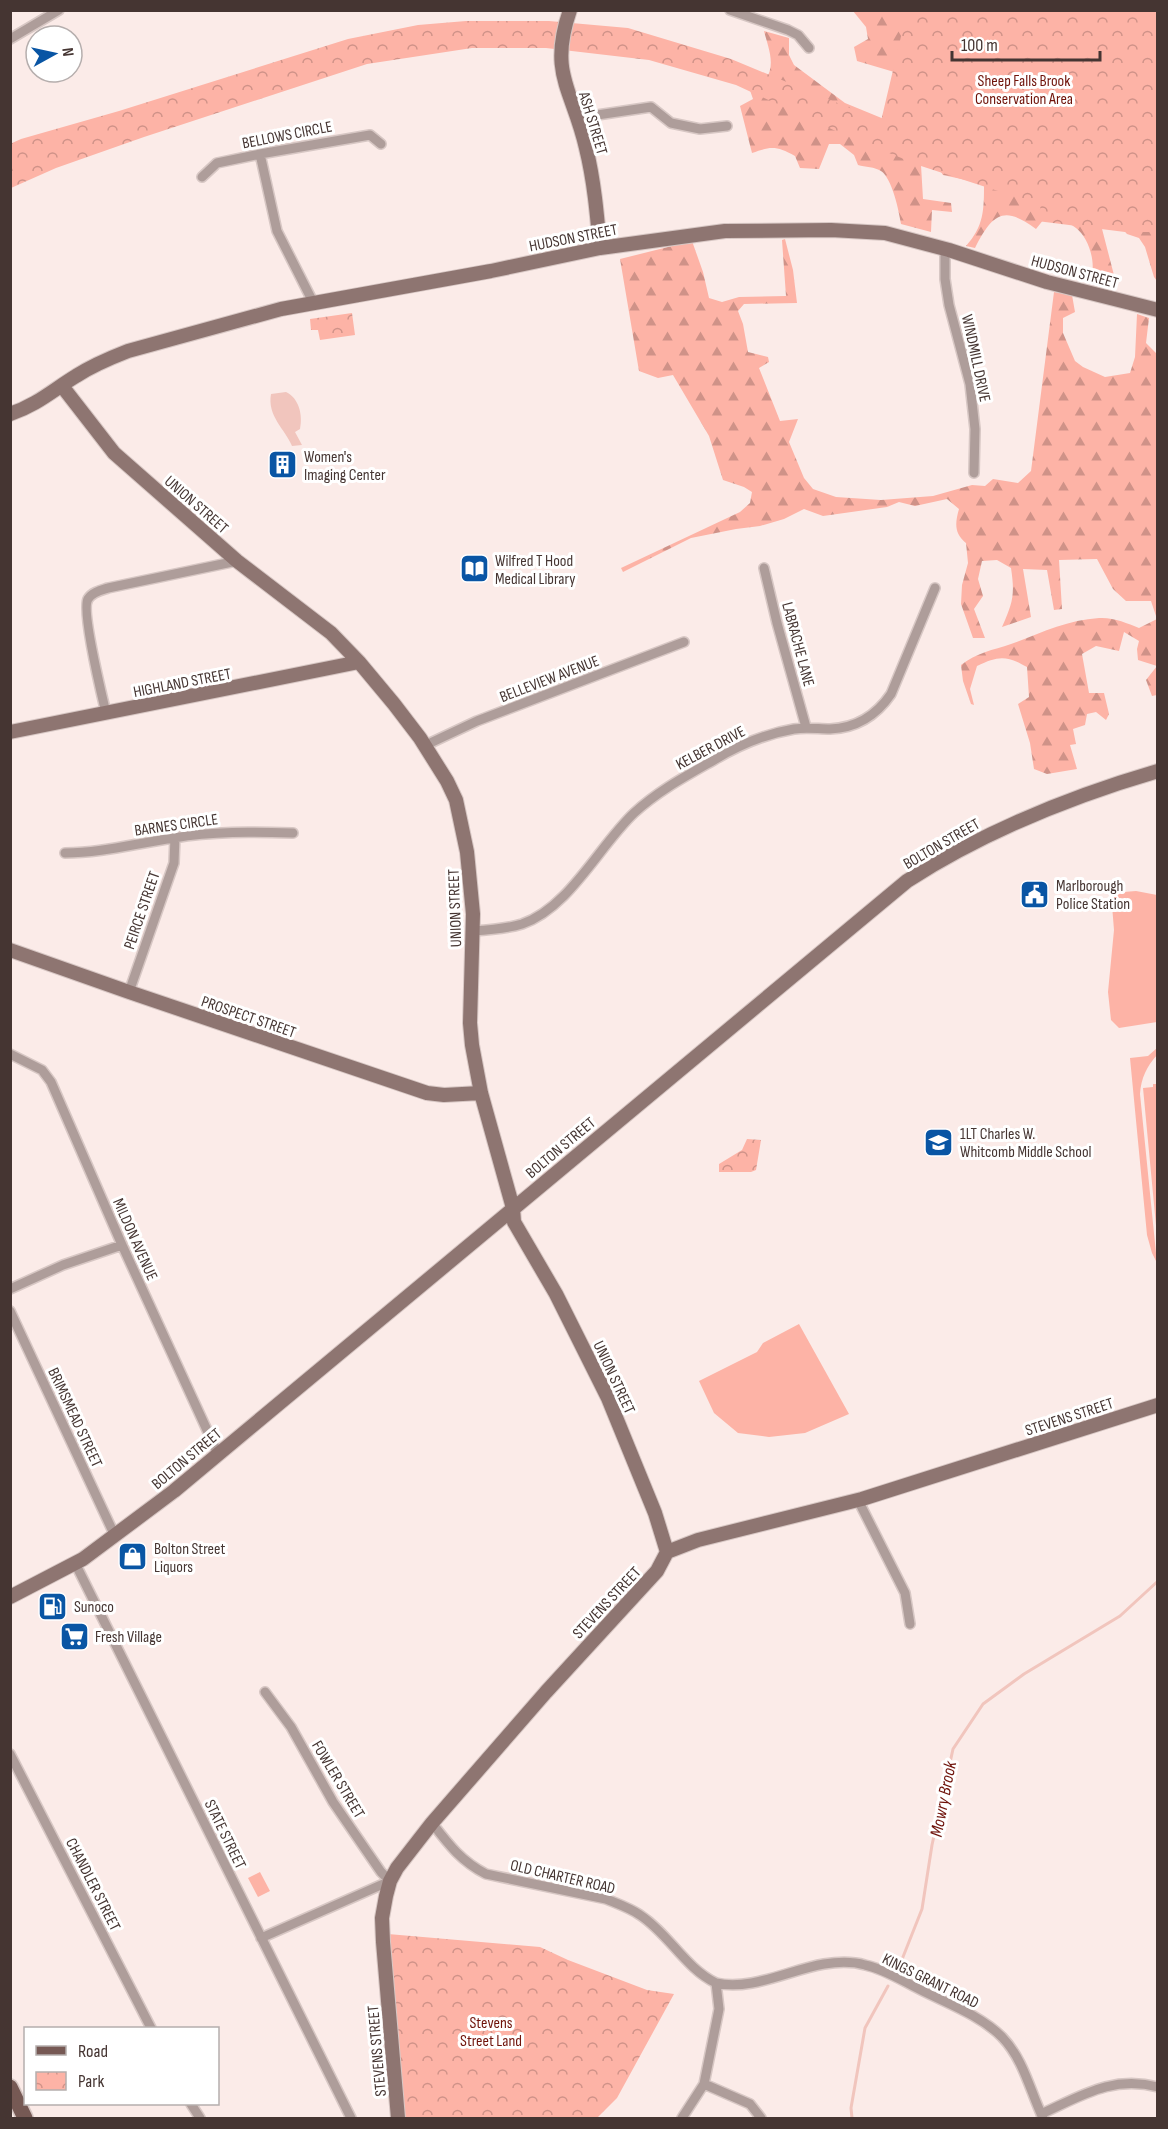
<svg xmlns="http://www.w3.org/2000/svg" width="1168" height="2129" font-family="'Sofia Sans Condensed',sans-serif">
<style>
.green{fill:#fdb3a6}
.forest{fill:url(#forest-firs)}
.park{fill:url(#park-crowns)}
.water{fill:#f1c5bd}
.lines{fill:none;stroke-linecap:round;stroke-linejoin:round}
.stream{stroke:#f1c5bd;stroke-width:3}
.street-casing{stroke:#d7c7c4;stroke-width:12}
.secondary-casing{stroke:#d7c7c4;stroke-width:16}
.primary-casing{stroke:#d7c7c4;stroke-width:18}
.street{stroke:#ae9d9a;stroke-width:9}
.secondary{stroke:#8e7571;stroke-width:14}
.primary{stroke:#765954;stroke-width:15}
.labels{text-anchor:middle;stroke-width:6;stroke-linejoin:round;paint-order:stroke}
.park-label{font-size:16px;fill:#6f130a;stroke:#fff}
.street-label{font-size:16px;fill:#453532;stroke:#fff}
.poi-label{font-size:16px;fill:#453532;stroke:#fff;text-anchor:start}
.water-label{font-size:18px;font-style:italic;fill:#6f120a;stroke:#fff}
</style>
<defs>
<pattern id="forest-firs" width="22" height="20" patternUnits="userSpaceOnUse" patternTransform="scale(1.5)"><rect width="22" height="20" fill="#fdb3a6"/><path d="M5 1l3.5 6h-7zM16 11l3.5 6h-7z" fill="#cf9288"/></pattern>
<pattern id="park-crowns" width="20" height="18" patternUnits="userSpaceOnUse" patternTransform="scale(1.5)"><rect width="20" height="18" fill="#fdb3a6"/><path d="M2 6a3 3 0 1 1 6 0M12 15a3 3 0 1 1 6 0" fill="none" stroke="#cf9288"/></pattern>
</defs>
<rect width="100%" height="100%" fill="#fbebe8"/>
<path class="green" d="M 1136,891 L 1157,895 L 1157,1022 L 1119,1028 L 1111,1020 L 1108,992 L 1114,930 L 1111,893 Z
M 1157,1048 L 1157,1055 C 1147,1066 1141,1078 1140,1094 L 1157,1263 L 1152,1253 L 1147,1235 L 1130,1058 L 1148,1056 Z
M 1153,1084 L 1157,1084 L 1157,1236 L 1143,1088 L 1153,1087 Z
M 799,1324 L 849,1414 L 805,1433 L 769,1437 L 738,1433 L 714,1413 L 699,1381 L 757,1352 L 763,1343 Z
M 260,1872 L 270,1891 L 258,1897 L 248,1878 Z"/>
<path class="forest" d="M 853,11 L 1157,11 L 1157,281 L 1154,277 L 1145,247 L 1139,238 L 1127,234 L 1113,219 L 1101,225 L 1115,279 L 1114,288 L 1090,281 C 1097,266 1090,239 1076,228 C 1067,221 1055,219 1044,219 L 1036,229 C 1003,204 992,215 975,248 L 966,246 C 984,226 984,210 984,184 L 943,175 L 936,164 L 921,165 L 923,199 L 951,203 L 952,212 L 932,210 L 931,232 L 901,224 C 899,211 892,178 881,171 C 875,167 865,167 858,165 L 854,155 L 840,144 L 829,144 L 819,169 L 800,168 L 795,156 C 777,146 771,146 752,153 L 740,106 L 753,99 L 744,73 L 766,79 C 776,64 768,47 764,31 L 789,38 L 789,55 L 794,65 L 845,103 L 901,126 L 901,74 L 857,61 L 854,47 L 868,39 L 866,27 Z
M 785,239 L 793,270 L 797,303 L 744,304 L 738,311 L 743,324 L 748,352 L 768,357 L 769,362 L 759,368 L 780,421 L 798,419 L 789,442 L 804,478 L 813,489 L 836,497 L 881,500 L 933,496 L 972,485 L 985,486 L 993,479 L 1018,483 L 1031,471 L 1054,292 L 1072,295 L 1075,312 L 1063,318 L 1063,333 L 1075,361 L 1083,367 L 1105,377 L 1130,373 L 1135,357 L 1137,314 L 1149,318 L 1146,343 L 1158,355 L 1157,695 L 1152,696 L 1146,680 L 1157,666 L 1138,660 L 1137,649 L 1139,641 L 1124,632 L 1119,651 L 1096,646 L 1082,654 L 1089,693 L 1104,693 L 1109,714 L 1106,720 L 1096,712 L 1087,714 L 1085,725 L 1073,729 L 1076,744 L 1070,745 L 1077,769 L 1047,774 L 1034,769 L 1030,743 L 1018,704 L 1029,697 L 1027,667 C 1006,655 998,656 977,666 L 970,689 L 974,705 L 971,704 L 963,681 L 961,665 C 976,653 993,650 1011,644 C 1041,633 1067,620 1099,618 C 1113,617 1127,623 1139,628 L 1157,619 L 1151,601 L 1126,601 L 1113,589 L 1097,559 L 1059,560 L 1062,609 L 1054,610 L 1047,570 L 1023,569 L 1031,617 L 1002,627 C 1013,602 1015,595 1011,568 L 997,560 L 982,561 L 978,579 L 983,596 L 974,609 L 985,638 L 973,638 L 961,604 L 962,585 L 968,563 L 966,543 C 954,533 955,523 959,509 L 947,499 L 915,506 L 899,502 L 887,507 L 823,516 L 804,509 L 784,519 L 760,526 L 736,529 L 691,538 L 623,572 L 621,568 L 740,512 L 750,503 L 752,492 L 744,487 L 723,480 L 709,436 L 673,375 L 658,378 L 639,371 L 620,259 L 692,241 L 703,272 L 709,298 L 722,302 L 739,297 L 786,296 L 782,240 Z"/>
<path class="park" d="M 907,11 L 1157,11 L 1157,232 L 1125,232 L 1037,221 L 1041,205 L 921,166 L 840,133 L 736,85 L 649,60 L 546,48 L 472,48 L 367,64 L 144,137 L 56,168 L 11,188 L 10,144 L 21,139 L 119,111 L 348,39 L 418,25 L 466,21 L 549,21 L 628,28 L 731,59 L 881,121 Z
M 352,313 L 355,335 L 320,340 L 318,330 L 311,330 L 310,319 Z
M 747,1139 L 761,1140 L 756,1170 L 751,1172 L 719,1172 L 719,1164 L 742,1150 Z
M 388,1934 L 540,1947 L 568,1960 L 647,1990 L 674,1994 L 617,2098 L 597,2118 L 405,2118 Z"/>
<path class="water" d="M 286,392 C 299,398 303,415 300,429 L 295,432 L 302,445 L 292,446 C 285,429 267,416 271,394 Z"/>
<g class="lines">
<path class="stream" d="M 899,1967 L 922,1909 L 932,1845 L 953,1749 L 983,1704 L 1024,1674 L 1120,1616 L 1158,1581
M 852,2118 L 851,2108 L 865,2028 L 888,1986"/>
<defs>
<path id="street" d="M 730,10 L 788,30 L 798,35 L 809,48
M 10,39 L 59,10
M 577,118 L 651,107 L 671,123 L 700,129 L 727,126
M 260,154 L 277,231 L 313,302
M 202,177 L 217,163 L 260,154 L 370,135 L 381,144
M 945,249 L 945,279 L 949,305 L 970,384 L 975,429 L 974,473
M 764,568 L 777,623 L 806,727
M 106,713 C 102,696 81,610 88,599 C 92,592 102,590 108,588 L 237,561
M 426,745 L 477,721 L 684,642
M 65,853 C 102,853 137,843 174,838 C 213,831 252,832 293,833
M 473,931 C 490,930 506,929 522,924 C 569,908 599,846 634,813 C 658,791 686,776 714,760 C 739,745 765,734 794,729 C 807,727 818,729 830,729 C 857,728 876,716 891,694 L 935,588
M 129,992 L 174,863 L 175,837
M 10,1054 L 42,1070 L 51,1082 L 122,1245 L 218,1454
M 10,1289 L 63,1265 L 122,1245
M 10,1311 L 115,1536
M 858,1500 L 905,1593 L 910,1624
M 75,1563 L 351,2118
M 10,1754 L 151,2028
M 432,1823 C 449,1845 461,1861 486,1874 L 606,1899 C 618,1904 630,1908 640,1915 C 669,1934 685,1968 716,1983 L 719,2009 L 704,2084 L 682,2118
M 261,1938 L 390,1881 L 381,1872 L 333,1802 L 291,1727 L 265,1692
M 716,1983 C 751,1991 789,1970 824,1964 C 837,1962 851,1961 865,1965 C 884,1969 901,1980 919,1989 C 946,2003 980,2015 1002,2037 C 1024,2060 1030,2091 1043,2118
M 704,2084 L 750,2104 L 761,2118
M 191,2104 L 200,2118
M 1041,2114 C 1081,2096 1112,2075 1158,2087"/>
<path id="secondary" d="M 570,10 C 548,74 573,90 586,148 C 594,180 597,214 600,248
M 62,386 L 114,453 L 237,561 L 331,633 L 359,662 L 394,704 L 420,738 L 447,781 L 456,800 L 467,852 L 473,914 L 470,1023 L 472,1045 L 481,1093 L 513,1208 L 514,1222 L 556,1294 L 608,1398 L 655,1513 L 667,1552
M 10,414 C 37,405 53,390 76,376 C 93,365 110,358 128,351 L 281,309 L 491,271 L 600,248 L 725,231 L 831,230 L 885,233 L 949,250 L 1047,282 L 1158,310
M 10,732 L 359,662
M 10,950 L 129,992 L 427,1093 L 444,1095 L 481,1093
M 10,1597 L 83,1559 L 174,1491 L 907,881 C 985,831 1069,797 1158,771
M 398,2118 L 383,1942 L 382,1918 L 386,1896 L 390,1881 L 397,1868 L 432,1823 L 546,1692 L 657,1571 L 667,1552 L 698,1540 L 862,1499 L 1158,1405"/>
<path id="primary" d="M 10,2087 L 25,2118"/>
</defs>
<use href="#street" class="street-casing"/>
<use href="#secondary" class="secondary-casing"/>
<use href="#primary" class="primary-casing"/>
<use href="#street" class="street"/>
<use href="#secondary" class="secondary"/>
<use href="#primary" class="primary"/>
</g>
<defs>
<symbol id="building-square" viewBox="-11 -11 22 22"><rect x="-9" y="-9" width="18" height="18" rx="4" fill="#0955a4" stroke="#fff"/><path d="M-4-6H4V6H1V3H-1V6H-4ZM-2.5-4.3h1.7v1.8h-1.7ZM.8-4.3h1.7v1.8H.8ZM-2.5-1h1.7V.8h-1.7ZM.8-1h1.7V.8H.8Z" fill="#fff"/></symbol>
<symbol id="library-square" viewBox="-11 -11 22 22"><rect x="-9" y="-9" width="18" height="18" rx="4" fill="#0955a4" stroke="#fff"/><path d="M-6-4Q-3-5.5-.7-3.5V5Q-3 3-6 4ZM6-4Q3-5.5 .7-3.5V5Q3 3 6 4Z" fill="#fff"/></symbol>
<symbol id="civic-square" viewBox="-11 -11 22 22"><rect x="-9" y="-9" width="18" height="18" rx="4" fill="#0955a4" stroke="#fff"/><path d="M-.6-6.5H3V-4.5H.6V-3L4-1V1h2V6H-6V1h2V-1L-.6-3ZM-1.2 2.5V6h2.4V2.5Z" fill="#fff"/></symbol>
<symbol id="school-square" viewBox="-11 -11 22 22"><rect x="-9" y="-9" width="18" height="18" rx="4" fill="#0955a4" stroke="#fff"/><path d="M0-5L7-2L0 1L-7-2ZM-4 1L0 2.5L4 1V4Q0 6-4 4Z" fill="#fff"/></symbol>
<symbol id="shop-square" viewBox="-11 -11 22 22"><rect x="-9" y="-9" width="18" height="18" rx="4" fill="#0955a4" stroke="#fff"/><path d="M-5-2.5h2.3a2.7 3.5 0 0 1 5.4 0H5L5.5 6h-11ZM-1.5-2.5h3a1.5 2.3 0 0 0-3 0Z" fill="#fff"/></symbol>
<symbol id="fuel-square" viewBox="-11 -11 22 22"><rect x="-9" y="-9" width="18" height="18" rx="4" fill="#0955a4" stroke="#fff"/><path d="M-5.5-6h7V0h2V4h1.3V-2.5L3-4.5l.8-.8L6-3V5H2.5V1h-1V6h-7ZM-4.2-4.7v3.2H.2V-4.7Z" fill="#fff"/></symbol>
<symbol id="supermarket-square" viewBox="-11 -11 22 22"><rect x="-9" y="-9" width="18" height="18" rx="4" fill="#0955a4" stroke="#fff"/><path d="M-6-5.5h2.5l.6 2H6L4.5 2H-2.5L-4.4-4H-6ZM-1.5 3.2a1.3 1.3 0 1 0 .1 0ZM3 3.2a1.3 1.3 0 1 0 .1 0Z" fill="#fff"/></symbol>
</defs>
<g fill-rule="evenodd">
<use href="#building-square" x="266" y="448" width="33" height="33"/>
<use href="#library-square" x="458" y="552" width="33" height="33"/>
<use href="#civic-square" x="1018" y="878" width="33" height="33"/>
<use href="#school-square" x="922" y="1126" width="33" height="33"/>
<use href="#shop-square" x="116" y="1540" width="33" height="33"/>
<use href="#fuel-square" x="36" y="1590" width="33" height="33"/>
<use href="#supermarket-square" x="58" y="1620" width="33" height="33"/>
</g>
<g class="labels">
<g class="park-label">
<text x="1024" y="86">Sheep Falls Brook<tspan x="1024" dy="18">Conservation Area</tspan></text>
<text x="491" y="2028">Stevens<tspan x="491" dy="18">Street Land</tspan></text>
</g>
<g class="street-label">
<text transform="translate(594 123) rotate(73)" y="6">ASH STREET</text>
<text transform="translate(287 134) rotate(-11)" y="6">BELLOWS CIRCLE</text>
<text transform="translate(573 237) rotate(-11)" y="6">HUDSON STREET</text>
<text transform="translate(1075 271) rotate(15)" y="6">HUDSON STREET</text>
<text transform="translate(977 358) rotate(78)" y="6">WINDMILL DRIVE</text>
<text transform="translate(197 504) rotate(41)" y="6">UNION STREET</text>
<text transform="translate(799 644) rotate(75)" y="6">LABRACHE LANE</text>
<text transform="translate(549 678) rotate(-21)" y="6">BELLEVIEW AVENUE</text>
<text transform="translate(182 682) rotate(-11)" y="6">HIGHLAND STREET</text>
<text transform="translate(710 747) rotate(-28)" y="6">KELBER DRIVE</text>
<text transform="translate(176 824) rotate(-8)" y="6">BARNES CIRCLE</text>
<text transform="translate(941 843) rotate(-30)" y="6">BOLTON STREET</text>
<text transform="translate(454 908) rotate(-92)" y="6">UNION STREET</text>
<text transform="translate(141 910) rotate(-71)" y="6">PEIRCE STREET</text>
<text transform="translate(249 1016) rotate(19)" y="6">PROSPECT STREET</text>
<text transform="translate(560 1147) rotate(-40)" y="6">BOLTON STREET</text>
<text transform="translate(136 1239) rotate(66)" y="6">MILDON AVENUE</text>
<text transform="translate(615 1377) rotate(65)" y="6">UNION STREET</text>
<text transform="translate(1069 1416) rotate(-18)" y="6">STEVENS STREET</text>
<text transform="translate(76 1417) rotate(65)" y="6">BRIMSMEAD STREET</text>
<text transform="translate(186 1458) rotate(-40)" y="6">BOLTON STREET</text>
<text transform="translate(606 1602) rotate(-47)" y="6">STEVENS STREET</text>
<text transform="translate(339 1779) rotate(59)" y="6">FOWLER STREET</text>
<text transform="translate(226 1834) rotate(64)" y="6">STATE STREET</text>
<text transform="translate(563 1876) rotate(13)" y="6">OLD CHARTER ROAD</text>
<text transform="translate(94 1884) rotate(63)" y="6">CHANDLER STREET</text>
<text transform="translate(931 1980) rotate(26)" y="6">KINGS GRANT ROAD</text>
<text transform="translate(376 2051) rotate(-95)" y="6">STEVENS STREET</text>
</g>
<g class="poi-label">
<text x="304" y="462">Women's<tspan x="304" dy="18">Imaging Center</tspan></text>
<text x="495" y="566">Wilfred T Hood<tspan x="495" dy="18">Medical Library</tspan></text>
<text x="1056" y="891">Marlborough<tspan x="1056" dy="18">Police Station</tspan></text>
<text x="960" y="1139">1LT Charles W.<tspan x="960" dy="18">Whitcomb Middle School</tspan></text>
<text x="154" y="1554">Bolton Street<tspan x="154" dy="18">Liquors</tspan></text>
<text x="74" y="1612">Sunoco</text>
<text x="95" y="1642">Fresh Village</text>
</g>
<g class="water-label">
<text transform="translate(943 1799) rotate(-79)" y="6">Mowry Brook</text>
</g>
</g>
<rect width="1168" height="2129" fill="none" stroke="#453532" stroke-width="24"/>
<rect x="24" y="2027" width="195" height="78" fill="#ffffff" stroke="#b5aead" stroke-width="1.5"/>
<rect x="36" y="2046" width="30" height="9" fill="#765954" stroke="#b5aead" stroke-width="1.5"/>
<text x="78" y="2057" font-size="18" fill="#453532">Road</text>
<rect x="36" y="2072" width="30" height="18" fill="url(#park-crowns)" stroke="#b5aead" stroke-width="1.5"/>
<text x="78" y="2087" font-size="18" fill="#453532">Park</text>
<g transform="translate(54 54) rotate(82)"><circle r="28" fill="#ffffff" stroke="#b5aead" stroke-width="1.5"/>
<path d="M0-4.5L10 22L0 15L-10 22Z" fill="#0955a4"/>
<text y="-9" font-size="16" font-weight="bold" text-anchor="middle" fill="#453532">N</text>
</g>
<path d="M952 51v9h148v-9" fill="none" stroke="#453532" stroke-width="3"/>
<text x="961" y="51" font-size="18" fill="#453532" stroke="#ffffff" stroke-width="4.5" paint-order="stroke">100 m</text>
</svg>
